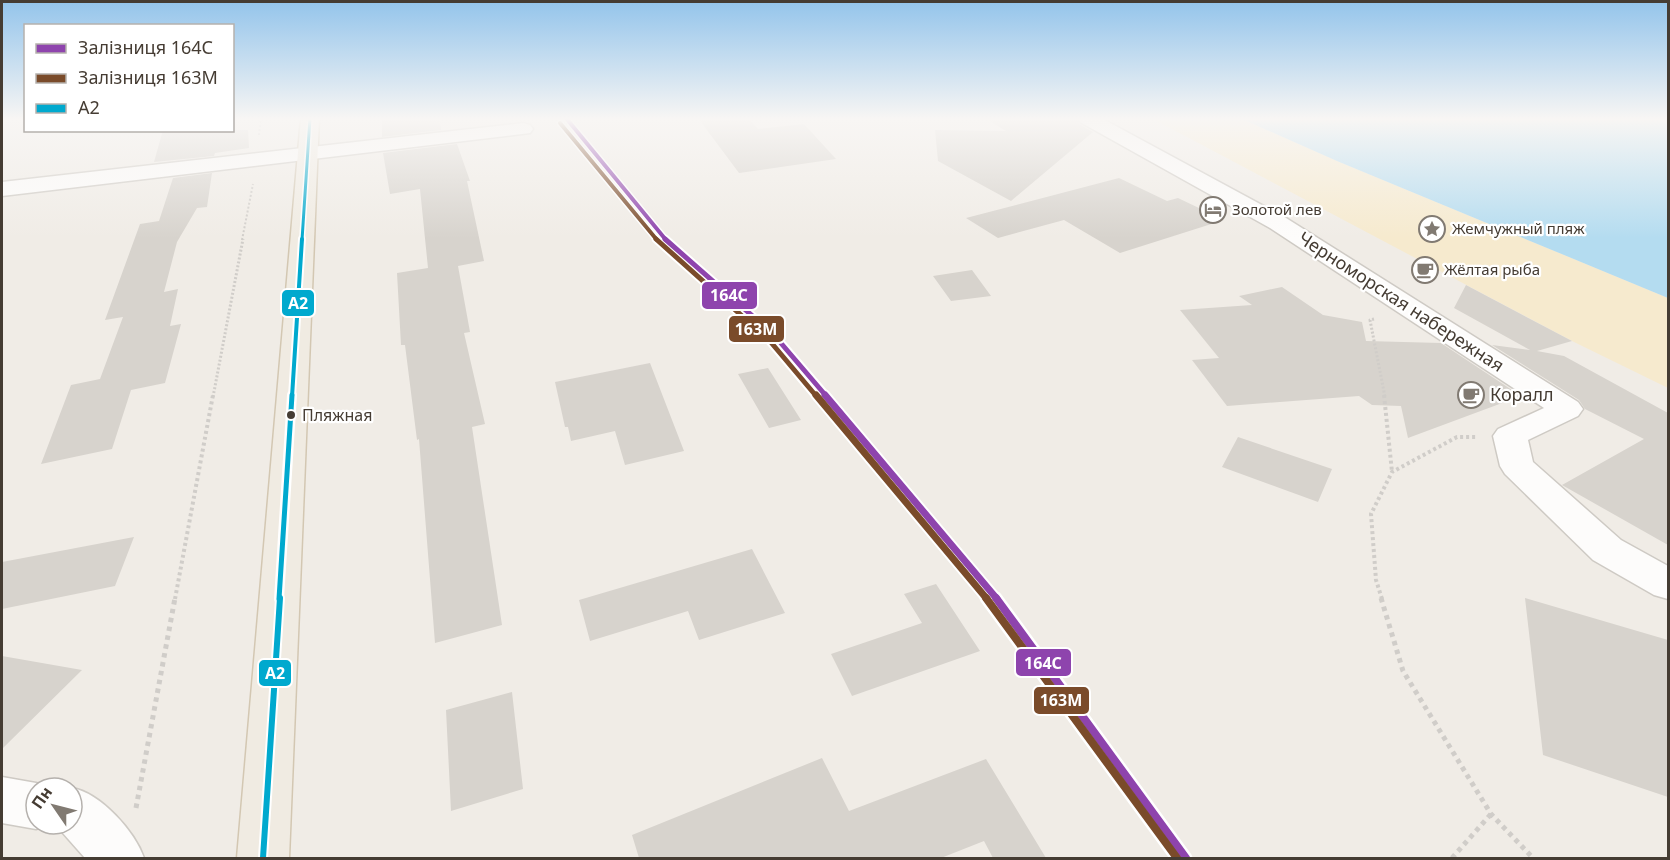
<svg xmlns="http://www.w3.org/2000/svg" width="1670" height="860" font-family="'Noto Sans',sans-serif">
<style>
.sand{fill:#f6eace}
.water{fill:#b4dcf0}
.building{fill:#d7d3cd}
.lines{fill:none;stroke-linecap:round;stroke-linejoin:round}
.minor-casing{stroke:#cecac4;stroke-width:3}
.major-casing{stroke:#d3c7b2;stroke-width:3}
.path-far3{stroke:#d0cdc9;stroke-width:2;stroke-dasharray:2 2;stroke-linecap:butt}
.path-far2{stroke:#d0cdc9;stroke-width:3;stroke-dasharray:2 2;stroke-linecap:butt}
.path-far1{stroke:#d0cdc9;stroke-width:4;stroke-dasharray:3 3;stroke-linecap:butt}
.path{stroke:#d0cdc9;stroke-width:5;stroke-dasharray:4.5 4.5;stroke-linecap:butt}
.minor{fill:#fdfcfb;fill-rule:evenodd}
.major{fill:#f0ebe2;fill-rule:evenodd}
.bus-1-far3-casing{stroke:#fff;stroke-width:6}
.bus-1-far2-casing{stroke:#fff;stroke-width:8}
.bus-1-far1-casing{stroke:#fff;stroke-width:10}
.bus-1-casing{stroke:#fff;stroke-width:10}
.bus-1-far3{stroke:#00a9ce;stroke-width:3}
.bus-1-far2{stroke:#00a9ce;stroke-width:4}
.bus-1-far1{stroke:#00a9ce;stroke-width:5}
.bus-1{stroke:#00a9ce;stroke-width:6}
.rail-1-far3-casing{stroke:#fff;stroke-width:7}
.rail-1-far2-casing{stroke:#fff;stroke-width:9}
.rail-1-far1-casing{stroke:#fff;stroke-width:11}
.rail-1-casing{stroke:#fff;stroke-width:13}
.rail-2-far3-casing{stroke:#fff;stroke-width:7}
.rail-2-far2-casing{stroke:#fff;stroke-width:9}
.rail-2-far1-casing{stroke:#fff;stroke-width:11}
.rail-2-casing{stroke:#fff;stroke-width:13}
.rail-1-far3{stroke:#8e44ad;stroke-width:4}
.rail-1-far2{stroke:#8e44ad;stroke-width:5}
.rail-1-far1{stroke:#8e44ad;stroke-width:7}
.rail-1{stroke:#8e44ad;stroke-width:8}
.rail-2-far3{stroke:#7a4b2a;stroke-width:4}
.rail-2-far2{stroke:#7a4b2a;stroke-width:5}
.rail-2-far1{stroke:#7a4b2a;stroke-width:7}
.rail-2{stroke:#7a4b2a;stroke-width:8}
.bus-dot{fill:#453c33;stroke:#fff;stroke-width:2}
.labels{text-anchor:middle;stroke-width:4.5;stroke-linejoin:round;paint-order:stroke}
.far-poi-label{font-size:15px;fill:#453c33;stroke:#fff;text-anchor:start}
.bus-label{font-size:16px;fill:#453c33;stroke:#fff;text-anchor:start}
.street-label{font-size:18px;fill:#453c33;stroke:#fff}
.poi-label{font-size:18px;fill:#453c33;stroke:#fff;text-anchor:start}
.line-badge{stroke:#fff;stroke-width:2}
.badge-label{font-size:16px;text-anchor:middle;font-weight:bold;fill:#fff}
</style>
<rect width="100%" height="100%" fill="#f0ece6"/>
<path class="sand" d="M 1151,118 L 1240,118 L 1337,161 L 1668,298 L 1668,388 L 1574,342 Z"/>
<path class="water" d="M 1240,118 L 1668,118 L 1668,298 L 1337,161 Z"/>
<path class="building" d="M 382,118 L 439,118 L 441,130 L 382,137 Z
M 698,118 L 748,118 L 758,129 L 804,124 L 836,159 L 739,173 Z
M 985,118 L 1076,118 L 1079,124 L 1093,132 L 1011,201 L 938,161 L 935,130 L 1006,131 Z
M 163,130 L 248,130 L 249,148 L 215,153 L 214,156 L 154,162 Z
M 457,144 L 470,181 L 467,181 L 484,261 L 458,266 L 470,332 L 464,333 L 485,424 L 472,427 L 502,625 L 435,643 L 419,439 L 417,440 L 405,345 L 401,345 L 397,273 L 428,268 L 420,189 L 390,194 L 383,153 Z
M 212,173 L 207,207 L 197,208 L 177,242 L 164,292 L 178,289 L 170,326 L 181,324 L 165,383 L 131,390 L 112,449 L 41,464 L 71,385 L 100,379 L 123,317 L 105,320 L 140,224 L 159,221 L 173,178 Z
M 1119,178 L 1167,201 L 1178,198 L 1224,220 L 1120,253 L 1064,220 L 998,238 L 966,218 Z
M 972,270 L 991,296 L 951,301 L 933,276 Z
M 1466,285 L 1572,341 L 1537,351 L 1564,356 L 1668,413 L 1668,545 L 1562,485 L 1644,439 L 1585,409 L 1579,400 L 1492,345 L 1530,350 L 1454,308 Z
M 1282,287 L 1323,315 L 1362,322 L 1366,341 L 1441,343 L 1521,396 L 1408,438 L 1401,406 L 1372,405 L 1359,396 L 1227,406 L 1192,360 L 1219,358 L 1180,310 L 1252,305 L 1239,296 Z
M 650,363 L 684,451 L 625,465 L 615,431 L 571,441 L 568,427 L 565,427 L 555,382 Z
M 768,368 L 801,420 L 769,428 L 738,374 Z
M 1238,437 L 1332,469 L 1318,502 L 1222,467 Z
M 134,537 L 115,586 L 2,609 L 2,562 Z
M 752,549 L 785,613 L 699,640 L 688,611 L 590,641 L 579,600 Z
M 936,584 L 980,651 L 852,696 L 831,654 L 922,623 L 904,594 Z
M 1525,598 L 1668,640 L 1668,797 L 1543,755 Z
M 2,656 L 82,670 L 2,749 Z
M 512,692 L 523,789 L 451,811 L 446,710 Z
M 822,758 L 849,811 L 986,759 L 1046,858 L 993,858 L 984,841 L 941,858 L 639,858 L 632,835 Z"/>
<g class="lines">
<defs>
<path id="minor" d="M 1078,118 L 1101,118 L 1286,218 L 1578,402 L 1583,409 L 1578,416 L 1528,440 L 1533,462 L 1621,540 L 1668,566 L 1668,599 L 1654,595 L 1593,560 L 1505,474 L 1500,466 L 1493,436 L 1498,429 L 1544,408 L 1270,228 L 1080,122 Z
M 523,123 L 530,125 L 533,129 L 530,133 L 2,196 L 2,182 Z
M 2,777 L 36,783 L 50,788 L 36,788 L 36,824 L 50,824 L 36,829 L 2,823 Z
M 72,788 C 101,793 135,832 144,858 L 85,858 L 62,832 L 54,829 L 52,824 L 72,824 Z"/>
<path id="major" d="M 301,118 L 319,118 L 289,858 L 237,858 Z"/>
</defs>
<use href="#minor" class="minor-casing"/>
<use href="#major" class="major-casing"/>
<path class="path-far3" d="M 259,135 L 261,118
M 242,240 L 253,184"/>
<path class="path-far2" d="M 1374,319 L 1370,320 L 1385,397
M 213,397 L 243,239"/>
<path class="path-far1" d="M 1384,395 L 1392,472
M 175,599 L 213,395
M 1382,599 L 1376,580 L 1371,514 L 1392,472 L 1457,437 L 1476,437"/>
<path class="path" d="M 1381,598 L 1403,671 L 1491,814 L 1533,858
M 136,808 L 175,598
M 1452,858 L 1491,814"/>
<use href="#minor" class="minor"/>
<use href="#major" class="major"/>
<defs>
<path id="bus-1-far3" d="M 302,240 L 310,118"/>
<path id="bus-1-far2" d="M 292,397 L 302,239"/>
<path id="bus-1-far1" d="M 279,599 L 292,395"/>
<path id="bus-1" d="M 263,858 L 280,598"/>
</defs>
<use href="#bus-1-far3" class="bus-1-far3-casing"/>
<use href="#bus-1-far2" class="bus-1-far2-casing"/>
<use href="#bus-1-far1" class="bus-1-far1-casing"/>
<use href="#bus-1" class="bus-1-casing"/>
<use href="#bus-1-far3" class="bus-1-far3"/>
<use href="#bus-1-far2" class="bus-1-far2"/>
<use href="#bus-1-far1" class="bus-1-far1"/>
<use href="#bus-1" class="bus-1"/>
<defs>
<path id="rail-1-far3" d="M 566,118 L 666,240"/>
<path id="rail-1-far2" d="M 665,239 L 774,335 L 827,397"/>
<path id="rail-1-far1" d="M 825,395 L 997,599"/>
<path id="rail-1" d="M 996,598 L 1186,858"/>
<path id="rail-2-far3" d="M 560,123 L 657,240"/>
<path id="rail-2-far2" d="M 656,239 L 769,340 L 817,397"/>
<path id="rail-2-far1" d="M 816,395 L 987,599"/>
<path id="rail-2" d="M 986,598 L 1177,858"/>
</defs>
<use href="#rail-1-far3" class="rail-1-far3-casing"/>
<use href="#rail-1-far2" class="rail-1-far2-casing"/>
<use href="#rail-1-far1" class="rail-1-far1-casing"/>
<use href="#rail-1" class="rail-1-casing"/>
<use href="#rail-2-far3" class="rail-2-far3-casing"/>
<use href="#rail-2-far2" class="rail-2-far2-casing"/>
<use href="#rail-2-far1" class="rail-2-far1-casing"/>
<use href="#rail-2" class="rail-2-casing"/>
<use href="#rail-1-far3" class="rail-1-far3"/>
<use href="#rail-1-far2" class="rail-1-far2"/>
<use href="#rail-1-far1" class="rail-1-far1"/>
<use href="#rail-1" class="rail-1"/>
<use href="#rail-2-far3" class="rail-2-far3"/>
<use href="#rail-2-far2" class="rail-2-far2"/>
<use href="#rail-2-far1" class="rail-2-far1"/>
<use href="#rail-2" class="rail-2"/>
</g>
<linearGradient id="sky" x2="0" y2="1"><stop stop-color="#93c4eb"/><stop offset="0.5" stop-color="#f8f6f4"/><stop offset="1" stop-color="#f8f6f4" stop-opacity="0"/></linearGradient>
<rect width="1670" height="238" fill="url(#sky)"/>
<defs>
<symbol id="hotel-ring" viewBox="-11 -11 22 22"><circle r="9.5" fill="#fff" stroke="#817a72" stroke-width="1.5"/><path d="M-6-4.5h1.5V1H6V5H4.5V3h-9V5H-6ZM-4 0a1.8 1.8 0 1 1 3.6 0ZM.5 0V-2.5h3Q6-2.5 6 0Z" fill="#817a72"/></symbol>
<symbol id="sight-ring" viewBox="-11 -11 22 22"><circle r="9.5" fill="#fff" stroke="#817a72" stroke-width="1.5"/><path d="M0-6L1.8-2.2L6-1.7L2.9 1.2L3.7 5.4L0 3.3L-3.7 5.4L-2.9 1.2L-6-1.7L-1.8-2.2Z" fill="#817a72"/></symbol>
<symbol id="cafe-ring" viewBox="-11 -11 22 22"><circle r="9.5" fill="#fff" stroke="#817a72" stroke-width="1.5"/><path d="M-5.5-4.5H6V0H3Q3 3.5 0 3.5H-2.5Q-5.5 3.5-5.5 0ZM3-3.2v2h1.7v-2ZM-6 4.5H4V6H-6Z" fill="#817a72"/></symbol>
</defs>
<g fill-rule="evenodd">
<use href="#hotel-ring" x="1198" y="195" width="30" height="30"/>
<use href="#sight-ring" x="1417" y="214" width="30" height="30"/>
<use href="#cafe-ring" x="1410" y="255" width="30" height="30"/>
<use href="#cafe-ring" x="1456" y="380" width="30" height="30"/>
</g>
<circle class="bus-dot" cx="291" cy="415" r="5"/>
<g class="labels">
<g class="far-poi-label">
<text x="1232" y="215">Золотой лев</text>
<text x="1452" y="234">Жемчужный пляж</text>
<text x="1444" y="275">Жёлтая рыба</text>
</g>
<g class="bus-label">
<text x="302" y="421">Пляжная</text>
</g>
<g class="street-label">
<text transform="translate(1401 302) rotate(33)" y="6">Черноморская набережная</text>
</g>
<g class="poi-label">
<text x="1490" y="401">Коралл</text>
</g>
</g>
<g class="line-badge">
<rect x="701" y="281" width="57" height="29" rx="6" fill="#8e44ad"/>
<rect x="281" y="289" width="34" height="28" rx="6" fill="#00a9ce"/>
<rect x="728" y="315" width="57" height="28" rx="6" fill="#7a4b2a"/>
<rect x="1015" y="648" width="57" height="29" rx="6" fill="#8e44ad"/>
<rect x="258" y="659" width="34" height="28" rx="6" fill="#00a9ce"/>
<rect x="1033" y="686" width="57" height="29" rx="6" fill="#7a4b2a"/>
</g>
<g class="badge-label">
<text x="729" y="301">164С</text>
<text x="298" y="309">A2</text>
<text x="756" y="335">163М</text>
<text x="1043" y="669">164С</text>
<text x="275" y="679">A2</text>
<text x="1061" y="706">163М</text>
</g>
<rect width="1670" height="860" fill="none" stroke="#453c33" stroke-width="6"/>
<rect x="24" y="24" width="210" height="108" fill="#ffffff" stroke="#b5b1ad" stroke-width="1.5"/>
<rect x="36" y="44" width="30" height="9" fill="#8e44ad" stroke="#b5b1ad" stroke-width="1.5"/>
<text x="78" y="54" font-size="18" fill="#453c33">Залізниця 164С</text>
<rect x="36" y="74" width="30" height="9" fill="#7a4b2a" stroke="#b5b1ad" stroke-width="1.5"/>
<text x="78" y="84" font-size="18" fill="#453c33">Залізниця 163М</text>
<rect x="36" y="104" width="30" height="9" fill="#00a9ce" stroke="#b5b1ad" stroke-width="1.5"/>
<text x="78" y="114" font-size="18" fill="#453c33">A2</text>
<g transform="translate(54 806) rotate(305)"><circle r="28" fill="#ffffff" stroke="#b5b1ad" stroke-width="1.5"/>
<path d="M0-4.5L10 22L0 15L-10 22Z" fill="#817a72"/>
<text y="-9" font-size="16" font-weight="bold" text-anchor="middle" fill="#453c33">Пн</text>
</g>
</svg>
